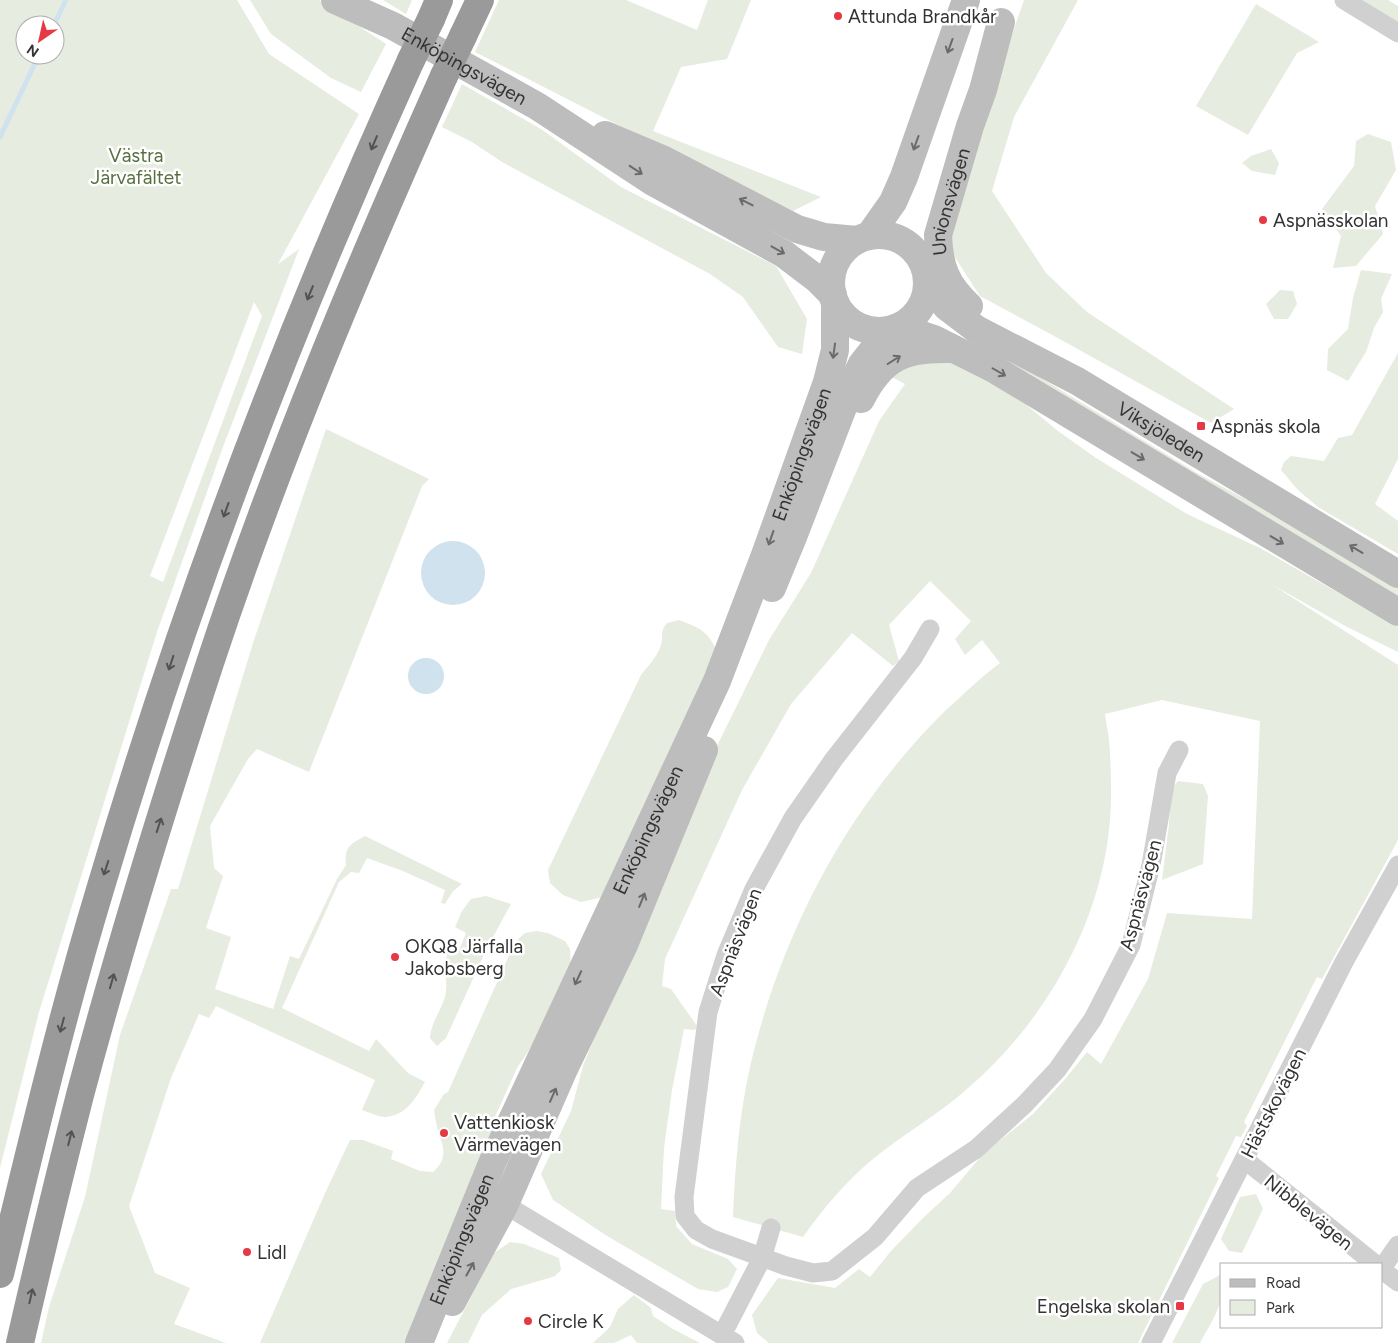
<svg xmlns="http://www.w3.org/2000/svg" width="1398" height="1343" font-family="Figtree,sans-serif">
<style>
.green{fill:#e6ecdf;fill-rule:evenodd}
.water{fill:#cfe2ee}
.lines{fill:none;stroke-linecap:round;stroke-linejoin:round}
.stream{stroke:#cfe2ee;stroke-width:5}
.street{stroke:#d0d0d0;stroke-width:19}
.secondary{stroke:#bdbdbd;stroke-width:28}
.highway{stroke:#9a9a9a;stroke-width:28}
.highway-bridge{stroke:#9a9a9a;stroke-width:28}
.oneway{stroke:#6a6a6a}
.oneway2{stroke:#525252}
.poi-dot{fill:#e63946;stroke:#fff;stroke-width:2}
.labels{text-anchor:middle;stroke-width:5;stroke-linejoin:round;paint-order:stroke}
.poi-label{font-size:19px;fill:#333;stroke:#fff;text-anchor:start}
.street-label{font-size:19px;fill:#333;stroke:#fff}
.park-label{font-size:19px;fill:#56703f;stroke:#fff}
</style>
<rect width="100%" height="100%" fill="#fff"/>
<path class="green" d="M 0,0 L 237,0 L 269,54 L 359,114 L 278,264 L 299,249 L 223,447 L 157,632 L 39,1012 L 0,1168 ZM 25,25 L 55,25 L 55,55 L 25,55 ZM 254,302 L 262,316 L 163,582 L 150,576 Z
M 250,0 L 319,0 L 386,44 L 361,92 L 331,78 L 271,34 Z
M 383,0 L 412,0 L 406,14 Z
M 499,0 L 626,0 L 697,30 L 708,0 L 751,0 L 727,59 L 681,67 L 653,131 L 821,197 L 793,211 L 626,129 L 475,52 Z
M 1024,0 L 1078,0 L 1014,117 L 992,191 L 1046,273 L 1087,312 L 1234,409 L 1211,423 L 1056,337 L 980,296 L 949,248 L 957,194 Z
M 1360,0 L 1388,0 L 1398,6 L 1398,23 Z
M 1256,4 L 1319,42 L 1297,53 L 1248,135 L 1196,106 Z
M 462,84 L 541,129 L 621,187 L 776,266 L 807,319 L 802,354 L 778,347 L 743,297 L 710,274 L 502,162 L 472,142 L 442,127 Z
M 1368,134 L 1391,142 L 1396,170 L 1375,206 L 1383,234 L 1356,266 L 1333,268 L 1341,236 L 1322,209 L 1354,166 L 1356,141 Z
M 1271,149 L 1279,163 L 1275,175 L 1252,171 L 1242,163 L 1251,156 Z
M 1361,270 L 1392,274 L 1381,299 L 1383,312 L 1374,328 L 1366,352 L 1348,381 L 1327,370 L 1328,349 L 1348,329 L 1353,298 Z
M 1280,290 L 1293,291 L 1297,304 L 1288,319 L 1274,319 L 1266,304 Z
M 1398,353 L 1398,459 L 1375,504 L 1398,521 L 1398,554 L 1318,507 L 1298,490 L 1281,470 L 1284,462 L 1291,456 L 1324,461 L 1338,438 L 1352,435 Z
M 944,360 L 960,364 L 1017,397 L 1058,431 L 1096,458 L 1187,514 L 1260,548 L 1398,627 L 1398,652 L 1347,627 L 1271,584 L 1398,665 L 1398,840 L 1322,979 L 1317,977 L 1244,1122 L 1247,1126 L 1241,1137 L 1236,1136 L 1216,1176 L 1219,1178 L 1138,1343 L 769,1343 L 757,1333 L 752,1315 L 778,1278 L 835,1288 L 859,1269 L 870,1277 L 891,1251 L 923,1218 L 950,1193 L 983,1154 L 1033,1114 L 1066,1078 L 1087,1052 L 1101,1064 L 1148,979 L 1167,913 L 1252,919 L 1260,721 L 1162,700 L 1105,714 C 1106,723 1108,731 1109,740 C 1111,760 1111,780 1111,800 C 1109,911 1049,1019 967,1089 C 938,1115 903,1134 873,1159 C 846,1181 823,1209 803,1237 L 733,1217 C 735,1167 739,1116 750,1067 C 781,933 848,806 946,710 C 964,694 981,677 1000,663 L 982,640 L 965,655 L 955,639 L 971,621 L 930,581 L 889,625 L 899,661 L 893,666 L 852,633 L 791,704 L 742,790 L 665,959 L 662,986 L 671,989 L 697,1026 L 695,1030 L 684,1029 L 672,1090 L 664,1148 L 661,1209 L 675,1211 L 676,1226 L 692,1244 L 728,1259 L 737,1269 L 728,1287 L 717,1292 L 698,1289 L 607,1236 L 553,1200 L 541,1174 L 571,1111 L 583,1066 L 688,805 L 769,640 L 811,573 L 879,421 L 905,384 L 888,375 L 905,364 Z
M 1018,364 L 1197,473 L 1266,510 L 1381,577 L 1398,588 L 1398,599 L 1016,370 Z
M 326,429 L 429,479 L 422,486 L 309,772 L 257,749 L 248,759 L 210,826 L 214,868 L 223,876 L 206,928 L 231,937 L 215,989 L 273,1009 L 290,956 L 299,959 L 337,879 L 346,865 C 344,847 350,844 365,836 L 462,884 L 453,891 L 445,904 L 441,903 L 445,890 L 403,871 L 367,858 L 359,873 L 351,872 L 339,882 L 282,1008 L 369,1051 L 376,1039 L 408,1073 L 425,1082 C 416,1098 406,1116 385,1117 C 378,1117 369,1112 362,1110 L 375,1080 L 216,1006 L 209,1018 L 199,1014 L 171,1078 L 129,1206 L 155,1273 L 190,1288 L 174,1324 L 226,1343 L 41,1343 L 49,1307 L 85,1197 L 120,1035 L 171,889 L 178,889 L 253,643 Z
M 679,620 C 701,629 706,629 717,651 L 603,897 L 581,902 L 563,895 L 550,883 L 548,870 L 641,675 C 648,666 658,656 661,645 C 664,635 659,633 667,623 Z
M 1178,781 L 1203,784 L 1208,796 L 1203,864 L 1162,880 L 1169,824 L 1171,790 Z
M 486,896 L 511,904 L 487,948 L 446,1038 L 437,1046 L 430,1038 C 432,1020 440,1013 445,997 C 449,981 442,964 449,949 L 458,953 L 466,933 L 455,927 L 462,911 L 471,899 Z
M 536,931 L 548,933 L 565,941 L 570,949 L 571,968 L 548,1022 L 517,1068 L 490,1128 L 497,1138 L 413,1343 L 260,1343 L 326,1191 L 350,1140 L 363,1140 L 393,1151 L 391,1159 L 420,1171 L 433,1172 C 449,1158 443,1147 438,1130 C 436,1124 435,1117 434,1110 L 444,1094 L 448,1092 L 515,942 L 525,933 Z
M 1256,1194 L 1263,1209 L 1242,1253 L 1229,1251 L 1221,1239 L 1240,1197 Z
M 510,1242 L 524,1244 L 559,1258 L 561,1270 L 555,1276 L 549,1278 L 511,1289 L 482,1315 L 468,1343 L 447,1343 L 494,1253 Z
M 1220,1275 C 1228,1300 1211,1322 1200,1343 L 1172,1343 L 1203,1284 Z
M 634,1295 L 651,1308 L 653,1316 L 673,1329 L 700,1343 L 637,1343 L 631,1335 L 614,1343 L 593,1343 L 610,1327 L 618,1309 Z"/>
<path class="water" d="M421 573a32 32 0 1 1 64 0a32 32 0 1 1-64 0Z
M408 676a18 18 0 1 1 36 0a18 18 0 1 1-36 0Z"/>
<g class="lines">
<path class="stream" d="M 54,25 L 66,0
M 0,137 L 39,55"/>
<path class="street" d="M 1344,0 L 1398,33
M 930,629 L 913,658 L 834,759 L 793,818 L 754,889 L 726,955 L 708,1012 L 684,1197 L 685,1216 L 696,1230 L 712,1239 L 786,1266 L 813,1273 L 832,1271 L 875,1237 L 917,1188 L 976,1149 L 1024,1105 L 1057,1070 L 1093,1019 L 1131,945 L 1151,865 L 1167,773 L 1179,750
M 1244,1159 L 1375,1264
M 494,1198 L 735,1343
M 1382,1268 L 1398,1245
M 1382,1270 L 1398,1282
M 722,1335 L 762,1258 L 771,1228
M 1151,1343 L 1344,962 L 1398,865"/>
<g class="secondary">
<path id="s1" d="M 335,0 L 393,26 L 537,106 L 653,182 L 784,254 L 817,279 L 833,295"/>
<path d="M 605,135 L 664,160 L 797,229 L 824,237 L 857,240"/>
<circle cx="879" cy="283" r="48"/>
<path d="M 869,236 L 893,202 L 904,177 L 966,0"/>
<path id="s2" d="M 927,285 L 947,307 L 976,329 L 1077,381 L 1398,574"/>
<path id="s3" d="M 969,306 C 946,285 939,266 938,235 L 970,126 L 983,90 L 1001,22"/>
<path d="M 898,327 L 934,339 L 994,369 L 1398,612"/>
<path d="M 861,399 C 882,357 905,348 949,349"/>
<path d="M 772,588 L 793,537 L 852,384 L 862,364 L 889,330"/>
<path d="M 452,1302 L 505,1204 L 564,1069 L 624,945 L 704,750"/>
<path id="s4" d="M 419,1343 L 493,1161 L 717,681 L 765,555 L 827,382 L 835,350 L 835,302"/>
</g>
<path class="highway" d="M 431,19 L 439,0
M 463,36 L 480,0
M 0,1274 C 31,1146 61,1019 99,893 C 183,608 288,330 411,60
M 20,1343 C 39,1260 59,1177 80,1095 C 119,949 163,806 210,663 C 276,463 358,268 444,76"/>
<path class="highway-bridge" d="M 411,60 L 431,19
M 444,76 L 463,36"/>
</g>
<defs><path id="oneway-shaft" d="M-6 0H5M1.5-3L5.5 0L1.5 3" fill="none" stroke-width="1.6" stroke-linecap="round" stroke-linejoin="round" transform="scale(1.25)"/></defs>
<g class="oneway">
<use href="#oneway-shaft" transform="translate(950 46) rotate(110)"/>
<use href="#oneway-shaft" transform="translate(916 143) rotate(110)"/>
<use href="#oneway-shaft" transform="translate(636 170) rotate(33)"/>
<use href="#oneway-shaft" transform="translate(746 202) rotate(-153)"/>
<use href="#oneway-shaft" transform="translate(778 250) rotate(29)"/>
<use href="#oneway-shaft" transform="translate(834 351) rotate(98)"/>
<use href="#oneway-shaft" transform="translate(894 360) rotate(-32)"/>
<use href="#oneway-shaft" transform="translate(999 372) rotate(30)"/>
<use href="#oneway-shaft" transform="translate(1138 456) rotate(31)"/>
<use href="#oneway-shaft" transform="translate(771 538) rotate(109)"/>
<use href="#oneway-shaft" transform="translate(1277 540) rotate(31)"/>
<use href="#oneway-shaft" transform="translate(1356 549) rotate(-149)"/>
<use href="#oneway-shaft" transform="translate(642 900) rotate(-68)"/>
<use href="#oneway-shaft" transform="translate(578 978) rotate(115)"/>
<use href="#oneway-shaft" transform="translate(553 1095) rotate(-66)"/>
<use href="#oneway-shaft" transform="translate(470 1269) rotate(-61)"/>
</g>
<g class="oneway2">
<use href="#oneway-shaft" transform="translate(374 143) rotate(113)"/>
<use href="#oneway-shaft" transform="translate(310 293) rotate(113)"/>
<use href="#oneway-shaft" transform="translate(226 510) rotate(110)"/>
<use href="#oneway-shaft" transform="translate(171 663) rotate(108)"/>
<use href="#oneway-shaft" transform="translate(159 825) rotate(-72)"/>
<use href="#oneway-shaft" transform="translate(106 868) rotate(108)"/>
<use href="#oneway-shaft" transform="translate(112 981) rotate(-74)"/>
<use href="#oneway-shaft" transform="translate(62 1025) rotate(105)"/>
<use href="#oneway-shaft" transform="translate(70 1138) rotate(-76)"/>
<use href="#oneway-shaft" transform="translate(31 1296) rotate(-77)"/>
</g>
<g class="poi-dot">
<circle cx="838" cy="16" r="5"/>
<circle cx="1263" cy="220" r="5"/>
<rect x="1196" y="421" width="10" height="10" rx="2.5"/>
<circle cx="395" cy="957" r="5"/>
<circle cx="444" cy="1133" r="5"/>
<circle cx="247" cy="1252" r="5"/>
<rect x="1175" y="1301" width="10" height="10" rx="2.5"/>
<circle cx="528" cy="1321" r="5"/>
</g>
<g class="labels">
<g class="poi-label">
<text x="848" y="23">Attunda Brandkår</text>
<text x="1273" y="227">Aspnässkolan</text>
<text x="1211" y="433">Aspnäs skola</text>
<text x="405" y="953">OKQ8 Järfalla<tspan x="405" dy="22">Jakobsberg</tspan></text>
<text x="454" y="1129">Vattenkiosk<tspan x="454" dy="22">Värmevägen</tspan></text>
<text x="257" y="1259">Lidl</text>
<text x="1170" y="1313" text-anchor="end">Engelska skolan</text>
<text x="538" y="1328">Circle K</text>
</g>
<g class="street-label">
<text dy="7" stroke="none"><textPath href="#s1" startOffset="145">Enköpingsvägen</textPath></text>
<text dy="7" stroke="none"><textPath href="#s3" startOffset="115">Unionsvägen</textPath></text>
<text dy="7" stroke="none"><textPath href="#s2" startOffset="278">Viksjöleden</textPath></text>
<text dy="7" stroke="none"><textPath href="#s4" startOffset="968">Enköpingsvägen</textPath></text>
<text dy="7" stroke="none"><textPath href="#s4" startOffset="562">Enköpingsvägen</textPath></text>
<text transform="translate(1140 895) rotate(-75)" y="7">Aspnäsvägen</text>
<text transform="translate(735 942) rotate(-69)" y="7">Aspnäsvägen</text>
<text transform="translate(1273 1103) rotate(-63)" y="7">Hästskovägen</text>
<text transform="translate(1309 1212) rotate(39)" y="7">Nibblevägen</text>
<text dy="7" stroke="none"><textPath href="#s4" startOffset="112">Enköpingsvägen</textPath></text>
</g>
<g class="park-label">
<text x="136" y="162">Västra<tspan x="136" dy="22">Järvafältet</tspan></text>
</g>
</g>
<rect x="1220" y="1263" width="162" height="65" fill="#ffffff" stroke="#adadad"/>
<rect x="1230" y="1279" width="25" height="8" fill="#bdbdbd" stroke="#adadad"/>
<text x="1266" y="1288" font-size="15" fill="#333333">Road</text>
<rect x="1230" y="1300" width="25" height="15" fill="#e6ecdf" stroke="#adadad"/>
<text x="1266" y="1313" font-size="15" fill="#333333">Park</text>
<g transform="translate(40 40) rotate(214)"><circle r="24" fill="#ffffff" stroke="#adadad"/>
<path d="M0-4L9 19L0 12L-9 19Z" fill="#e63946"/>
<text y="-8" font-size="14" font-weight="bold" text-anchor="middle" fill="#333333">N</text>
</g>
</svg>
